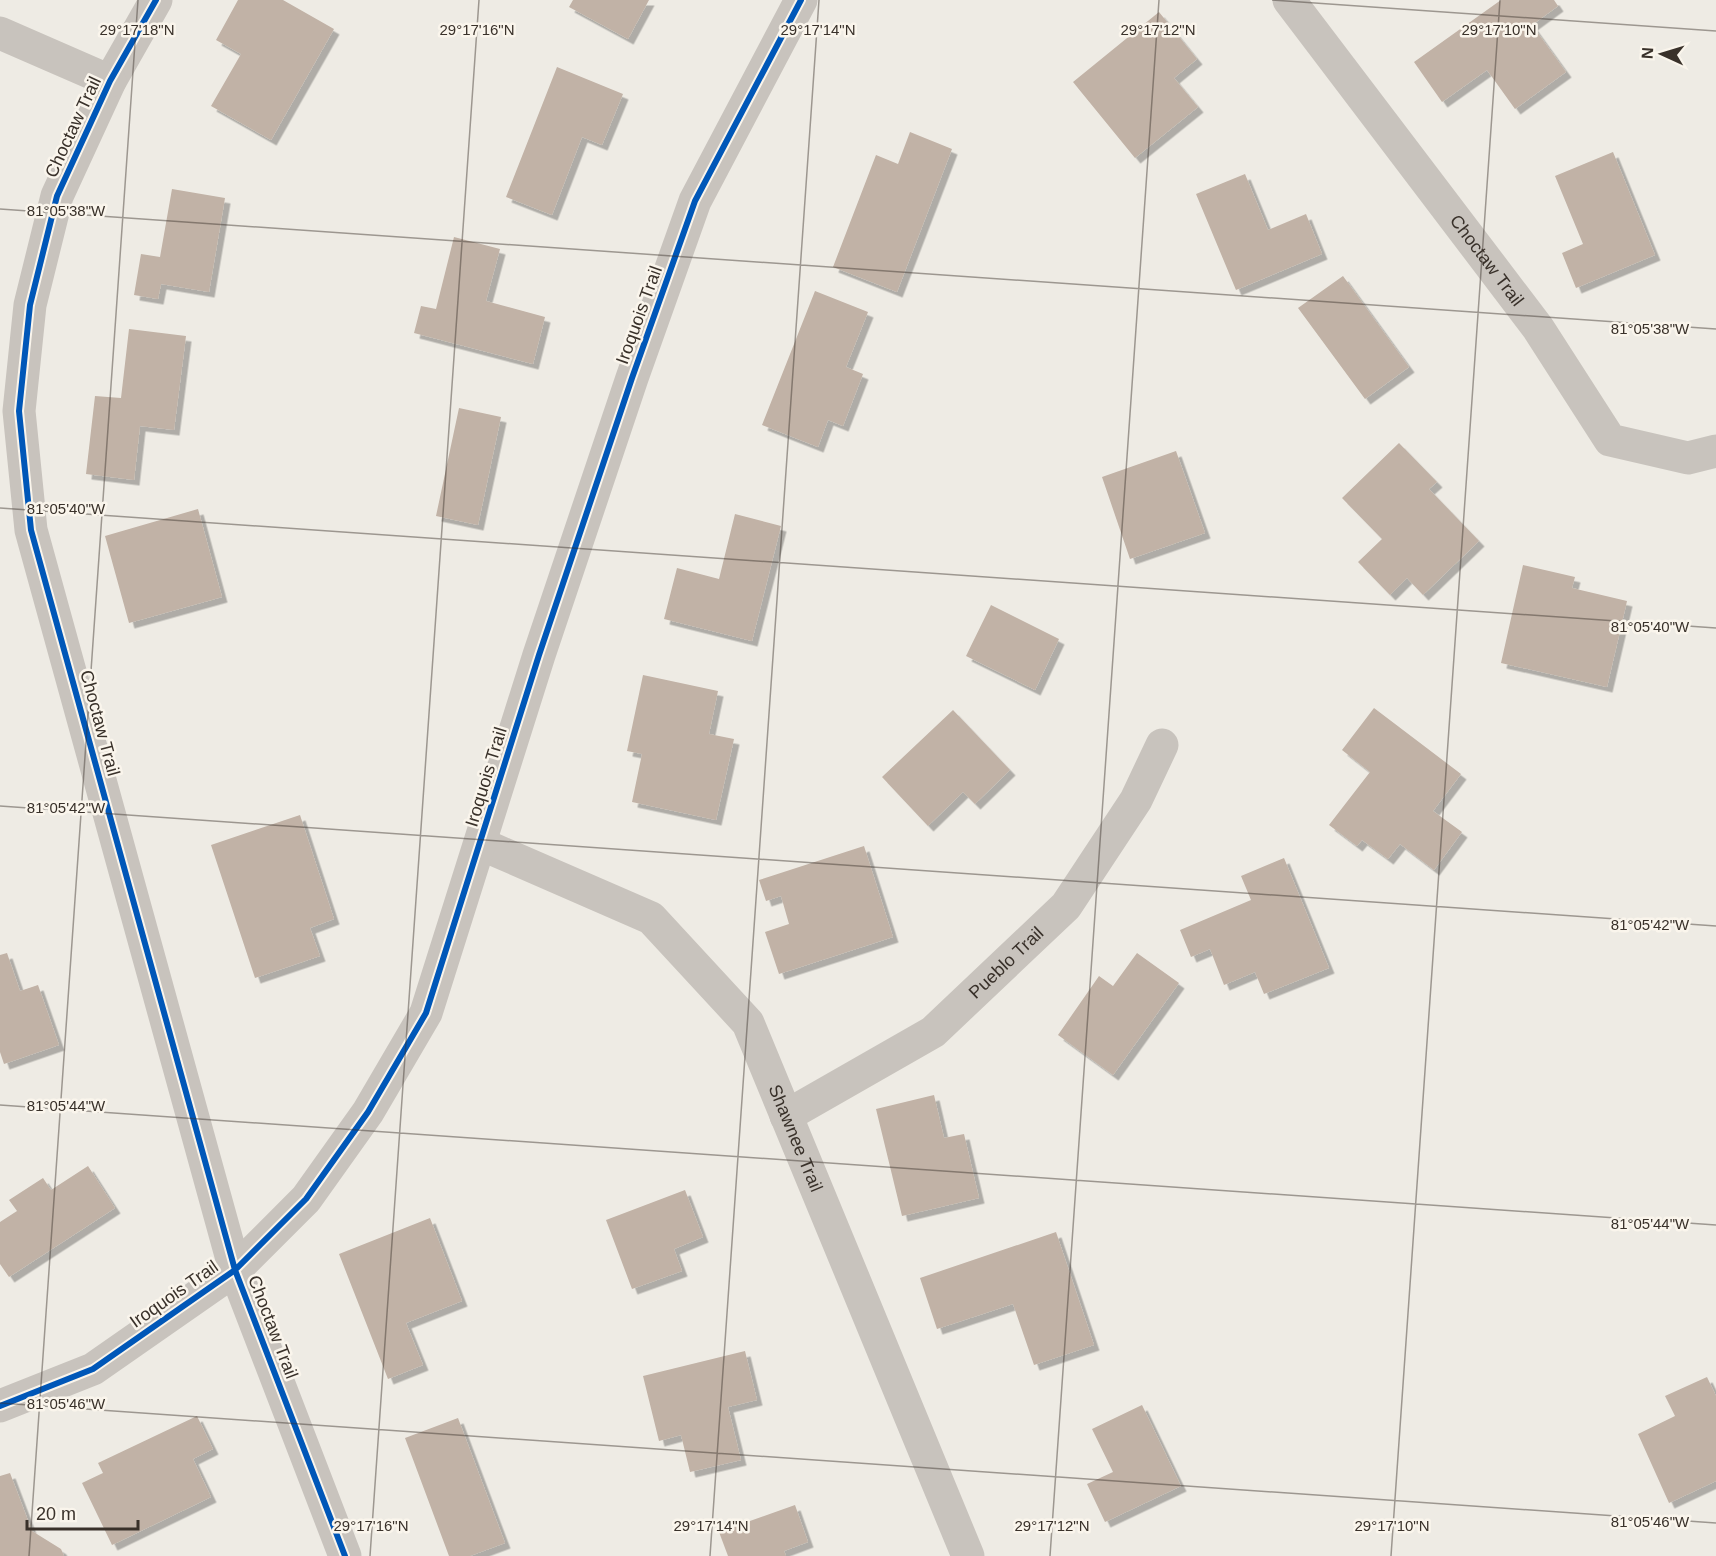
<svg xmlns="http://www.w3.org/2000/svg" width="1716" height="1556" font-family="Arial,sans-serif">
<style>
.building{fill:#c1b2a6;filter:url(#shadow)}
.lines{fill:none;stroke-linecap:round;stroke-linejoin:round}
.minor{stroke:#c8c3bd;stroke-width:33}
.cycleway-casing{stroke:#faf5ec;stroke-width:10}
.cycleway{stroke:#0057b8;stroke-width:6}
.ticks{fill:none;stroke:#39312a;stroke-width:1.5;stroke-opacity:0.45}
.labels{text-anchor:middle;stroke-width:5;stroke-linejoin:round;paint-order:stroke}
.street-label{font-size:18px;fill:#39312a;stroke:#faf5ec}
.ticks-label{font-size:15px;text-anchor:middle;fill:#39312a;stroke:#faf5ec;stroke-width:5;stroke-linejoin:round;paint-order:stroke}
</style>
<defs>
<filter id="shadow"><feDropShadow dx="5.5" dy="5.5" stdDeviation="0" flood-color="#0004"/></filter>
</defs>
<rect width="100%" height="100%" fill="#eeebe4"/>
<path class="building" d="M 238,0 L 283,0 L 334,29 L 271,140 L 211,106 L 241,54 L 216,40 Z
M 573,0 L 649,0 L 628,39 L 569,7 Z
M 1501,0 L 1554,0 L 1558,6 L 1532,25 L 1566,72 L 1515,109 L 1487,70 L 1442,102 L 1414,62 Z
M 1159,12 L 1197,59 L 1174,78 L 1198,107 L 1135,158 L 1073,82 Z
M 557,67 L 623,94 L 602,145 L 582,137 L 552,215 L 506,197 Z
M 910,132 L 952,149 L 897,292 L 833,267 L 876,155 L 898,164 Z
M 1613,152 L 1655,255 L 1576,288 L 1562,253 L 1583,244 L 1555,176 Z
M 1245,174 L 1268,230 L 1306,214 L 1322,254 L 1236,290 L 1196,194 Z
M 172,189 L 225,198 L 209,292 L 161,284 L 158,299 L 134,295 L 141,254 L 160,257 Z
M 454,237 L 500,249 L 486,301 L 545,317 L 533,364 L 414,333 L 421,306 L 436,309 Z
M 1343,276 L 1409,367 L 1365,399 L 1298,308 Z
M 815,291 L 868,312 L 846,367 L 863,374 L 843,426 L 828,420 L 818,447 L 762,425 Z
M 129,329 L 186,336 L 174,430 L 140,426 L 134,480 L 86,474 L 95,396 L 121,398 Z
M 459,408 L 501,417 L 478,525 L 436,516 Z
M 1399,443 L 1437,482 L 1429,489 L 1479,541 L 1423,595 L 1407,578 L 1390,595 L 1358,562 L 1382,539 L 1342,498 Z
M 1176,451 L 1205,533 L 1130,559 L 1102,477 Z
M 198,509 L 222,597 L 129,623 L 105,536 Z
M 735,514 L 781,526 L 752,641 L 664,619 L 677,568 L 719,579 Z
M 1523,565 L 1575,577 L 1572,588 L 1627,601 L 1607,687 L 1501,663 Z
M 991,605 L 1059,639 L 1035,690 L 966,656 Z
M 643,675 L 718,691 L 709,734 L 734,739 L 716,820 L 632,802 L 642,754 L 627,751 Z
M 1374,708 L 1461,774 L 1433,811 L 1462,832 L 1434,870 L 1400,844 L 1388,859 L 1362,840 L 1357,846 L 1329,825 L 1370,772 L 1342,750 Z
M 953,710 L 1010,770 L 975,804 L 963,792 L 928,826 L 882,777 Z
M 300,815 L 334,919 L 310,928 L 320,956 L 255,978 L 211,845 Z
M 864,846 L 893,937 L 779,974 L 765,932 L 789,924 L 781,896 L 766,901 L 759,880 Z
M 1284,858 L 1329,968 L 1264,994 L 1255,972 L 1224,985 L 1210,949 L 1191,957 L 1180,930 L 1251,900 L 1241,876 Z
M 7,953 L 20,991 L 38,985 L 59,1045 L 4,1064 L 0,1052 L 0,955 Z
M 1137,953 L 1179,983 L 1113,1075 L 1058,1035 L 1099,976 L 1113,986 Z
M 934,1095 L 944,1138 L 964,1134 L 979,1198 L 902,1216 L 876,1109 Z
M 88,1166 L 115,1208 L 9,1277 L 0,1264 L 0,1222 L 17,1211 L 9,1200 L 43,1178 L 51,1190 Z
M 685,1190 L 703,1237 L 674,1249 L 682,1271 L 632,1289 L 606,1220 Z
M 430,1218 L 462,1301 L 406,1323 L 423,1365 L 388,1379 L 339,1254 Z
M 1056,1232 L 1094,1345 L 1034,1365 L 1013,1304 L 937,1329 L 920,1278 Z
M 745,1351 L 757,1400 L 728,1407 L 741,1460 L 690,1472 L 681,1435 L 659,1441 L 643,1376 Z
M 1707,1377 L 1716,1396 L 1716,1481 L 1669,1503 L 1638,1434 L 1675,1416 L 1665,1396 Z
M 1142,1405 L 1181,1486 L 1105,1522 L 1087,1484 L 1113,1472 L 1092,1429 Z
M 197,1416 L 213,1449 L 193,1459 L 211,1497 L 112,1545 L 82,1483 L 103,1473 L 98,1463 Z
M 458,1418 L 505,1543 L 470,1556 L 449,1556 L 405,1438 Z
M 10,1473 L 32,1531 L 61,1549 L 64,1556 L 0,1556 L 0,1476 Z
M 795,1505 L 808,1542 L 784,1551 L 786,1556 L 728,1556 L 719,1532 Z"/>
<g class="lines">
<g class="minor">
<path d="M 156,0 L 110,81 L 57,196 L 30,305 L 19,411 L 31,530 L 235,1270 L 345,1556"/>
<path id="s1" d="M 1289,0 L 1538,328 L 1610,440 L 1688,458 L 1716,451"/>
<path d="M 0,33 L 110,81"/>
<path id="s2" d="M 481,844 L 651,918 L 748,1023 L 968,1556"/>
<path id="s3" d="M 786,1116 L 933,1032 L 1066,906 L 1136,800 L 1162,745"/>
<path d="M 0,1406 L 93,1369 L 235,1270 L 306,1199 L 368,1112 L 426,1013 L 539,655 L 632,378 L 695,201 L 801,0"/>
</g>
<defs>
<path id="cycleway" d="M 156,0 L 110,81 L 57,196 L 30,305 L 19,411 L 31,530 L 235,1270 L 345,1556
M 0,1406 L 93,1369 L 235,1270 L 306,1199 L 368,1112 L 426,1013 L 539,655 L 632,378 L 695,201 L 801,0"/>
</defs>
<use href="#cycleway" class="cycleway-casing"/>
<use href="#cycleway" class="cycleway"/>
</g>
<path class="ticks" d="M 1272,0 L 1716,31M 0,209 L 1716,329M 0,508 L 1716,628M 0,806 L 1716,926M 0,1105 L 1716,1225M 0,1403 L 1716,1523M 29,1556 L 138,0M 370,1556 L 479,0M 710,1556 L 819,0M 1050,1556 L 1159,0M 1391,1556 L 1500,0"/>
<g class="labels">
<g class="street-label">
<text transform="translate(73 127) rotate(-65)" y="6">Choctaw Trail</text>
<text dy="6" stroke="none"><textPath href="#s1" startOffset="327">Choctaw Trail</textPath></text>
<text transform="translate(639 315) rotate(-70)" y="6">Iroquois Trail</text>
<text transform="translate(100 723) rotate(75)" y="6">Choctaw Trail</text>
<text transform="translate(486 777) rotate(-73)" y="6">Iroquois Trail</text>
<text dy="6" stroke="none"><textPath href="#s3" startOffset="270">Pueblo Trail</textPath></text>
<text dy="6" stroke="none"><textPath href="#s2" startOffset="453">Shawnee Trail</textPath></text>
<text transform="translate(174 1294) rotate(-35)" y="6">Iroquois Trail</text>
<text transform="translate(273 1327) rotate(69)" y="6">Choctaw Trail</text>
</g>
</g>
<g class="ticks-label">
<text x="137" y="35">29°17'18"N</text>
<text x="477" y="35">29°17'16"N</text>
<text x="818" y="35">29°17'14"N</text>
<text x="1158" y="35">29°17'12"N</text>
<text x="1499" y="35">29°17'10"N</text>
<text x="66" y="216">81°05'38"W</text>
<text x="1650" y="334">81°05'38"W</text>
<text x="66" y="514">81°05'40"W</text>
<text x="1650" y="632">81°05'40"W</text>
<text x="66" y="813">81°05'42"W</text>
<text x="1650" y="930">81°05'42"W</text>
<text x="66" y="1111">81°05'44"W</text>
<text x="1650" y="1229">81°05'44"W</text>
<text x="66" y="1409">81°05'46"W</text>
<text x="1650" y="1527">81°05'46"W</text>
<text x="371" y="1531">29°17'16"N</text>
<text x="711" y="1531">29°17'14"N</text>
<text x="1052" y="1531">29°17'12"N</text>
<text x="1392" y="1531">29°17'10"N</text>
</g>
<g transform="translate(1662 54) rotate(274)" stroke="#faf5ec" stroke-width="4.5" paint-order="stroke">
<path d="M0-4.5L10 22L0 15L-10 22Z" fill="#39312a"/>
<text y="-9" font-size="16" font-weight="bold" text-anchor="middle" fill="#39312a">N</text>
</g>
<path d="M27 1520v9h111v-9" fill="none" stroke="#39312a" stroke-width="3"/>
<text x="36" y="1520" font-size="18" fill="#39312a" stroke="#faf5ec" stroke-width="4.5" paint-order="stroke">20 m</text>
</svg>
